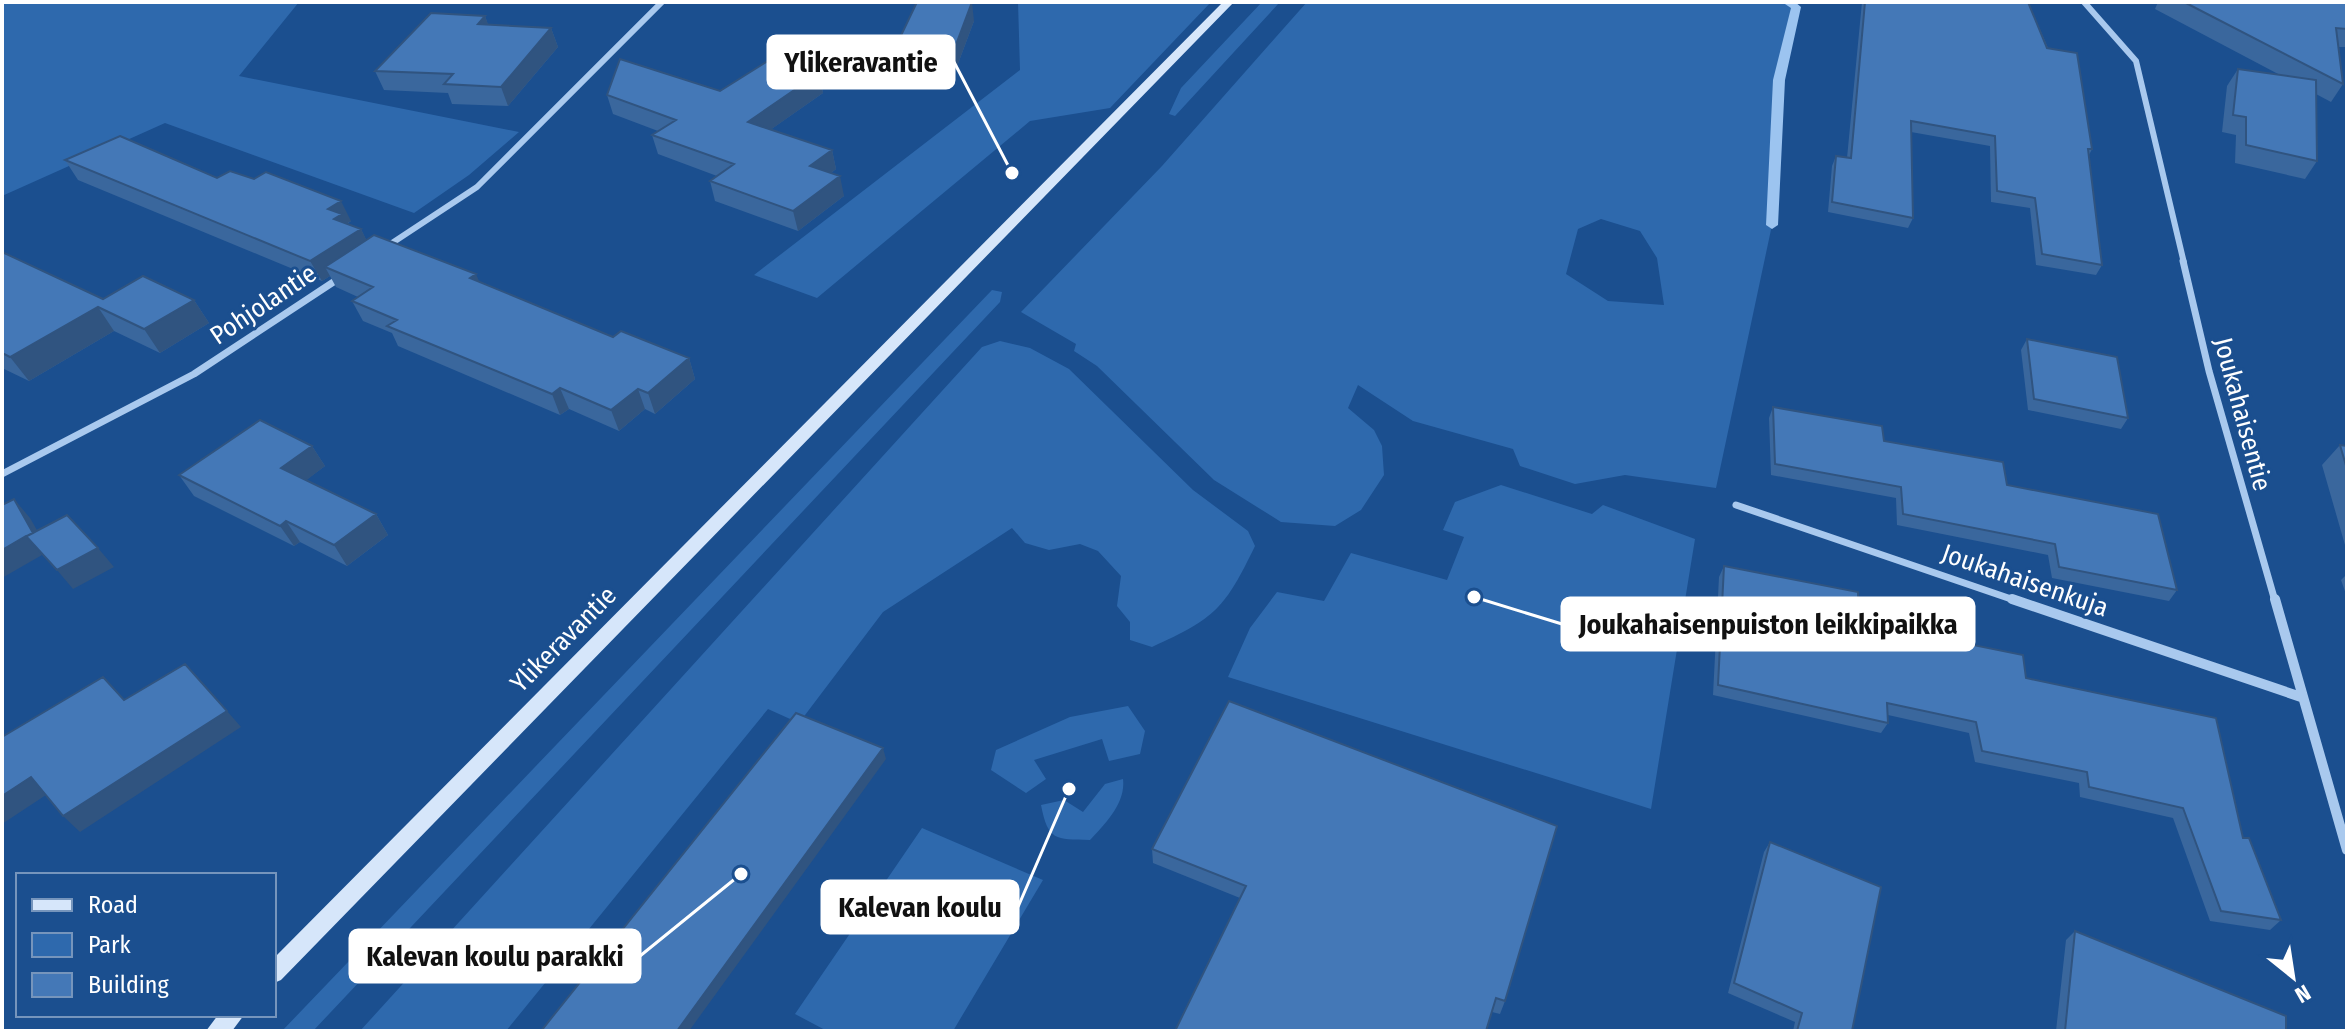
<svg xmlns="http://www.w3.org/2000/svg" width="2349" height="1033" font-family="'Fira Sans Condensed',sans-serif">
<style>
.green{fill:#2e69ad;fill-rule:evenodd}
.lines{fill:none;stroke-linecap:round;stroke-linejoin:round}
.stream{fill:#9cc4f0;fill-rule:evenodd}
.street-far2{stroke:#a9c9ee;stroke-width:6}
.street-far1{stroke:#a9c9ee;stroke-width:7}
.street{stroke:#a9c9ee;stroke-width:10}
.secondary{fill:#d6e6fa;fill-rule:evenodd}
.wall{fill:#3a679d}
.shaded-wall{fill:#305480}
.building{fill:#4478b7;stroke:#305480;stroke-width:2}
.labels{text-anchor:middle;stroke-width:6;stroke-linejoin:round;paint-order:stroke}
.street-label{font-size:26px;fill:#fff;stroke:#1b4f8f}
.leader{fill:none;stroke:#fff;stroke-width:3}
.callout-dot{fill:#fff;stroke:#1b4f8f;stroke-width:3}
.callout{fill:#fff;stroke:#fff;stroke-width:3}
.callout-label{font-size:28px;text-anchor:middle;font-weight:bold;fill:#111}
</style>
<rect width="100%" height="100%" fill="#1b4f8f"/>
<path class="green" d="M 2,2 L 299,2 L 239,76 L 519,132 L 469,175 L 414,213 L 165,123 L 2,196 Z
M 1018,2 L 1211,2 L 1110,108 L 1030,121 L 817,298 L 754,275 L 1020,70 Z
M 1262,2 L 1280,2 L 1175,116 L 1169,114 L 1181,88 Z
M 1307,2 L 1787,2 L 1796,7 L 1779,80 L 1772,225 L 1716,488 L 1625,475 L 1575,484 L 1520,466 L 1513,449 L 1413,421 L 1358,385 L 1348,408 L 1374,430 L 1382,446 L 1384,475 L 1361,510 L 1335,526 L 1281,522 L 1214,480 L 1097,366 L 1074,351 L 1076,344 L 1021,312 L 1162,166 ZM 1601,219 L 1640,231 L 1657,258 L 1664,305 L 1608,301 L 1566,274 L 1578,229 Z
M 992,290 L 1002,292 L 1000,302 L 313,1031 L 282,1031 Z
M 1000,341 L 1030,348 L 1069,369 L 1193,490 L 1248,531 L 1255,546 C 1225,608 1216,618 1152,647 L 1130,640 L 1130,622 L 1117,606 L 1121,576 L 1098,551 L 1080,544 L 1049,550 L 1025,543 L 1012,528 L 883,612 L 799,723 L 768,709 L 506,1031 L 360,1031 L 982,347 Z
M 1501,485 L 1592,514 L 1603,505 L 1695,539 L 1651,809 L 1228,677 L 1250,628 L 1277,592 L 1324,601 L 1351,553 L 1447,580 L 1464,537 L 1443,530 L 1455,502 Z
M 1128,706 L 1145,731 L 1140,754 L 1109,761 L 1102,739 L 1034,760 L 1046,779 L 1026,793 L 991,770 L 996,750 L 1070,717 Z
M 1123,779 C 1126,803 1105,824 1090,840 C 1055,839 1048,841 1041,805 L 1064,800 L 1083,812 L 1105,784 Z
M 922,828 L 1043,880 L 953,1031 L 827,1031 L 795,1014 Z"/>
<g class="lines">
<path class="stream" d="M 1782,2 L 1795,2 L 1801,7 L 1785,80 L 1778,225 L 1772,229 L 1766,225 L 1773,80 L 1791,8 Z"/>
<path class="street-far2" d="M 2084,2 L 2136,61 L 2184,263
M 386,247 L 477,187 L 662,2"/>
<path class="street-far1" d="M 2183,261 L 2209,371 L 2275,601
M 2,474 L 194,374 L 341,277
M 1736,505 L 2017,601"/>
<path class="street" d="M 2012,599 L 2301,697
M 2275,599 L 2347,850"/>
<path class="secondary" d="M 1223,2 L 1234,2 L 281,980 L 274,983 L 274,958 Z
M 218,1015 L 244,1015 L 232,1031 L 206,1031 Z"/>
</g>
<path class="wall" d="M 1862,2 L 2028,2 L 2092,149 L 2089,155 L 2102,265 L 2096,275 L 2036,265 L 2030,208 L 1991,202 L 1990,146 L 1911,132 L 1913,218 L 1908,228 L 1828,212 L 1832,166 L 1836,156 L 1847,158 Z
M 2158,2 L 2347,2 L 2347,47 L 2339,47 L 2343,84 L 2331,102 L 2316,94 L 2317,161 L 2305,179 L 2235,163 L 2236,135 L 2222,132 L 2227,86 L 2238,69 L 2280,75 L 2155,9 Z
M 485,16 L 488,25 L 551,28 L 558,47 L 508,106 L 452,104 L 448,93 L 384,90 L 375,71 Z
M 974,21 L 956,69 L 898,67 L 895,48 Z
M 819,73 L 823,93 L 770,130 L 832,150 L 836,169 L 831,173 L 844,196 L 798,231 L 715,201 L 710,181 L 717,176 L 658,154 L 652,135 L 658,131 L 613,114 L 607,95 L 720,91 Z
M 65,160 L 217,178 L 351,221 L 347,224 L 361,229 L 366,240 L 480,282 L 613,337 L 689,358 L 695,379 L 655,414 L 645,409 L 619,431 L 569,409 L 560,415 L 398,346 L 392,333 L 363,321 L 352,301 L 358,297 L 336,287 L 330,276 L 322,281 L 78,180 Z
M 2,252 L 103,299 L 194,300 L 209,323 L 160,353 L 114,331 L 29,381 L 2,368 Z
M 2027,339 L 2128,418 L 2121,429 L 2028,410 L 2021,350 Z
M 1773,407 L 1884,441 L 2007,485 L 2177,590 L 2169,601 L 2052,578 L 2048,555 L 1897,525 L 1896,498 L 1771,475 L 1769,418 Z
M 2340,445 L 2347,446 L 2347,552 L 2322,465 Z
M 312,446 L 325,466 L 306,480 L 376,514 L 388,535 L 347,566 L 300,542 L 294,546 L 194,496 L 179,475 Z
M 1724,566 L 1859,622 L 2026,678 L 2243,838 L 2281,920 L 2270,930 L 2210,921 L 2173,818 L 2080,797 L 2079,783 L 1975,762 L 1969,733 L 1888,715 L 1888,723 L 1881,733 L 1713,695 L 1719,577 Z
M 2347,574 L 2347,597 L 2341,580 Z
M 1229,701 L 1505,1001 L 1500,1014 L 1492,1012 L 1240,898 L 1153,863 L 1152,849 Z
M 1770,842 L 1852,1031 L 1793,1031 L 1795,1022 L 1728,993 L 1764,852 Z
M 2075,931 L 2286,1031 L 2056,1031 L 2066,940 Z"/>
<path class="shaded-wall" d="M 972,2 L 974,21 L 956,69 L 954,50 Z
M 485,16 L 492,35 L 478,24 Z
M 551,28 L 558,47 L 508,106 L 501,87 Z
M 819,73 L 823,93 L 753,142 L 748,122 Z
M 832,150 L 836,169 L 814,186 L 810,166 Z
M 840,176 L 844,196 L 798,231 L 793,211 Z
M 341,201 L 351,221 L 346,224 L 361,229 L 371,249 L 325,267 L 330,276 L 322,281 L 310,261 L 345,239 L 328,209 Z
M 476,274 L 485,295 L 470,278 Z
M 194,300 L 209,323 L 160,353 L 144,329 Z
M 98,307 L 114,331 L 29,381 L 10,357 Z
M 689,358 L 695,379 L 655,414 L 648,393 Z
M 560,388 L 569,409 L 560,415 L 552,394 Z
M 638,389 L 645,409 L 619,431 L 611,410 Z
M 312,446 L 325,466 L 295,489 L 281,468 Z
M 14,499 L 30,518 L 49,551 L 27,536 Z
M 376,514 L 388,535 L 347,566 L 334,545 Z
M 286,521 L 300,542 L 294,546 L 280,526 Z
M 26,536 L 42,555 L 2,578 L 2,550 Z
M 98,548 L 114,567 L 73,589 L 57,570 Z
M 227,711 L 241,727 L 80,832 L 63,816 Z
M 883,748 L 886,759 L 689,1031 L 677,1031 Z
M 31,777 L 49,793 L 2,824 L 2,796 Z"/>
<path class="building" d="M 917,2 L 972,2 L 954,50 L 895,48 Z
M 1865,2 L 2028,2 L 2047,48 L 2077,53 L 2092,149 L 2088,149 L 2102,265 L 2042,254 L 2035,198 L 1997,191 L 1995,136 L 1911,121 L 1913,218 L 1832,202 L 1836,156 L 1851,158 Z
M 2184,2 L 2347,2 L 2347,29 L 2336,28 L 2343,84 Z
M 431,13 L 485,16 L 478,24 L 551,28 L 501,87 L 444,84 L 453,74 L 375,71 Z
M 798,42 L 819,73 L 748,122 L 832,150 L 810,166 L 840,176 L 793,211 L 710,181 L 734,164 L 652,135 L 676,120 L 607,95 L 620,59 L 720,91 Z
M 2238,69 L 2316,80 L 2317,161 L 2246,145 L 2246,117 L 2233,115 Z
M 120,136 L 217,178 L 230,171 L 254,179 L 266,172 L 341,201 L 328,209 L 342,214 L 334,219 L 361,229 L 310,261 L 65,160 Z
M 374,235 L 476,274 L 470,278 L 613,337 L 621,331 L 689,358 L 648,393 L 638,389 L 611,410 L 560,388 L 552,394 L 387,326 L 397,320 L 352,301 L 373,287 L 325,267 Z
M 2,252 L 103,299 L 143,276 L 194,300 L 144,329 L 98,307 L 10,357 L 2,353 Z
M 2027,339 L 2117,357 L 2128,418 L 2034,399 Z
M 1773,407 L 1882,426 L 1884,441 L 2003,462 L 2007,485 L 2158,514 L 2177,590 L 2059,567 L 2055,544 L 1903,514 L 1901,487 L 1775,464 Z
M 260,420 L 312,446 L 281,468 L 376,514 L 334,545 L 286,521 L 280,526 L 179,475 Z
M 2340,445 L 2347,446 L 2347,469 Z
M 14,499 L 33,533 L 27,536 L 67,515 L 98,548 L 57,570 L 26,536 L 2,550 L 2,505 Z
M 1724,566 L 1858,592 L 1859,622 L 2023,655 L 2026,678 L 2216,718 L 2243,838 L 2249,838 L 2281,920 L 2221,911 L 2183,808 L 2089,787 L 2087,772 L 1982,751 L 1976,722 L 1887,703 L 1888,723 L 1718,685 Z
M 185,664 L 227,711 L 63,816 L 31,777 L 2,796 L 2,737 L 103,677 L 124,700 Z
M 1229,701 L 1557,826 L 1505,1001 L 1496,998 L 1486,1031 L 1175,1031 L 1246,886 L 1152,849 Z
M 796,713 L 883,748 L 677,1031 L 541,1031 Z
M 1770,842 L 1881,887 L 1852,1031 L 1797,1031 L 1802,1013 L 1734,983 Z
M 2075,931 L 2286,1016 L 2286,1031 L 2065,1031 Z"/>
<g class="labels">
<g class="street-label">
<text transform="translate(263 304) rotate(-34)" y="9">Pohjolantie</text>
<text transform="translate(2243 414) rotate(75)" y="9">Joukahaisentie</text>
<text transform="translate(2025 580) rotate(19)" y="9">Joukahaisenkuja</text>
<text transform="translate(563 639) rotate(-45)" y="9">Ylikeravantie</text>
</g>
</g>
<path class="leader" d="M1012 173L954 62M1474 597L1562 624M1069 789L1018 907M741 874L640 956"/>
<g class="callout-dot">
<circle cx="1012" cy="173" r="8"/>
<circle cx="1474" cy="597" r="8"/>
<circle cx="1069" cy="789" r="8"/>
<circle cx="741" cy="874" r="8"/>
</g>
<g class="callout">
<rect x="768" y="36" width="186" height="52" rx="8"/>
<rect x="1562" y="598" width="412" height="52" rx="8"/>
<rect x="822" y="881" width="196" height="52" rx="8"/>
<rect x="350" y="930" width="290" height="52" rx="8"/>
</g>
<g class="callout-label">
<text x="861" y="72">Ylikeravantie</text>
<text x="1768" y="634">Joukahaisenpuiston leikkipaikka</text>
<text x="920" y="917">Kalevan koulu</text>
<text x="495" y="966">Kalevan koulu parakki</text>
</g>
<rect width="2349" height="1033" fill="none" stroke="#ffffff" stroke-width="8"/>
<rect x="16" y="873" width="260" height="144" fill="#1b4f8f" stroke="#7695bc" stroke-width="2"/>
<rect x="32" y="899" width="40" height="12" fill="#d6e6fa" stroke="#7695bc" stroke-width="2"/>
<text x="88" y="913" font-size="24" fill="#ffffff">Road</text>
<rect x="32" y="933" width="40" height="24" fill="#2e69ad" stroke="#7695bc" stroke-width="2"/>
<text x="88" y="953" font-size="24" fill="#ffffff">Park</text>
<rect x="32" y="973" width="40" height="24" fill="#4478b7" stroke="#7695bc" stroke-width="2"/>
<text x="88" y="993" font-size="24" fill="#ffffff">Building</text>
<g transform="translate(2293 977) rotate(150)" stroke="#1b4f8f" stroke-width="6" paint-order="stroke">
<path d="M0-6L14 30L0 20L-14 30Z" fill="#ffffff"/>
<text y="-12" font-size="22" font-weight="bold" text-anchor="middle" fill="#ffffff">N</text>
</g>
</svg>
